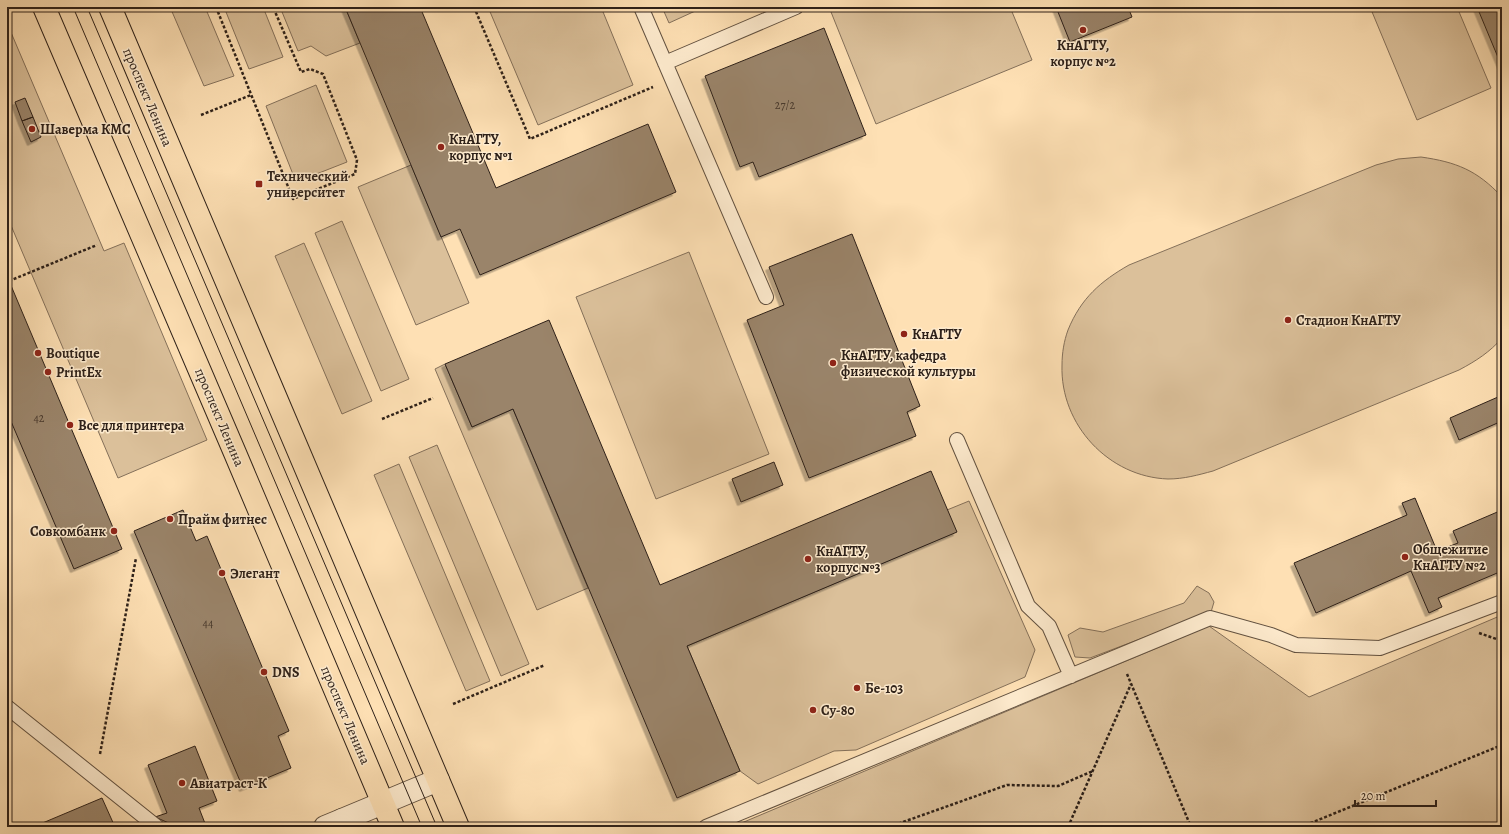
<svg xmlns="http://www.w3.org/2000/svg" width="1509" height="834" font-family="Alegreya,serif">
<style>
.green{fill:#dbc09a;stroke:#84705a}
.building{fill:#9a846a;stroke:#2e2119;filter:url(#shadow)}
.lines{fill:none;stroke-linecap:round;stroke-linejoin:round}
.service-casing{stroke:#625140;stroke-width:16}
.minor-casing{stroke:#625140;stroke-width:24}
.tertiary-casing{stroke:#625140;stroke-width:24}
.trunk-casing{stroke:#2e2119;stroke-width:24}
.path{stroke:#2e2119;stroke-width:2.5;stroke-dasharray:3 2;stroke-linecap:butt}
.service{stroke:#feebce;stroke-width:14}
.minor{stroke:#feebce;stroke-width:22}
.tertiary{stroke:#feebce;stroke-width:22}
.trunk{stroke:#fee0b4;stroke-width:22}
.tram{stroke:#2e2119;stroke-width:1}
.poi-dot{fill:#8f2418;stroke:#feebce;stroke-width:1.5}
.labels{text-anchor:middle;stroke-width:3;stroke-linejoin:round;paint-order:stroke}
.number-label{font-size:12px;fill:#493a2d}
.poi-label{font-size:14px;font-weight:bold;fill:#2e2119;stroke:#feebce;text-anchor:start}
.street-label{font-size:14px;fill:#2e2119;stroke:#feebce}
</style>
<defs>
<filter id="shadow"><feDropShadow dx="-3.5" dy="3.5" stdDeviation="0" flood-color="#0004"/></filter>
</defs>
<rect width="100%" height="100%" fill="#fee0b4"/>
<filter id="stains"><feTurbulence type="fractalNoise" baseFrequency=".005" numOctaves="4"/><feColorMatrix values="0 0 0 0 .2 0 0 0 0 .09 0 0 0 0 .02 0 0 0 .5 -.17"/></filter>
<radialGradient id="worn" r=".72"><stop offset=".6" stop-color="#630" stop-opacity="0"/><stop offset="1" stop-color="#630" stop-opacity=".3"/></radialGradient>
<path class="green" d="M 170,7 L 205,7 L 234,76 L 204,86 Z
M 224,7 L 263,7 L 283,57 L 249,69 Z
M 280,7 L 345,7 L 360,43 L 326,56 L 311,46 L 298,51 Z
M 488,7 L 601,7 L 633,85 L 538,125 Z
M 662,7 L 704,7 L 669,23 Z
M 829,7 L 1010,7 L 1032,60 L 876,124 Z
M 1370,7 L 1457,7 L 1491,88 L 1417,120 Z
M 7,23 L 104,251 L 124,243 L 207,440 L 118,478 L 7,216 Z
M 316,85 L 347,162 L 296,182 L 266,106 Z
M 1421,157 C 1456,162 1477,170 1502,197 L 1502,338 C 1490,352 1476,361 1459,370 L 1213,471 C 1198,475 1184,479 1168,479 C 1109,477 1060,425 1062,365 C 1062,353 1064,341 1068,330 C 1081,298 1101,281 1129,265 L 1376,165 L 1398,159 Z
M 411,165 L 469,303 L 416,325 L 358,187 Z
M 342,221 L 409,379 L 381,391 L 315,233 Z
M 304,243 L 372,401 L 342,414 L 275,256 Z
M 689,252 L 769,454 L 656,499 L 576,297 Z
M 445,364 L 472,427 L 513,409 L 588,588 L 537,610 L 435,369 Z
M 437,445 L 529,664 L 501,676 L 409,457 Z
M 399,464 L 490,681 L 466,691 L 374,475 Z
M 969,501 L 1035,650 L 1025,677 L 856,750 L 834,751 L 758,784 L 740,771 L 687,646 L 956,532 L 947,510 Z
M 1197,586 L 1209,593 L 1214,602 L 1211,612 L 1090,658 L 1075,657 L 1068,635 L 1080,628 L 1103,632 L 1184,603 Z
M 1502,615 L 1502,827 L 732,827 L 1209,626 L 1309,697 Z"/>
<path class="building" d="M 345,7 L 420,7 L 496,188 L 648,124 L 676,192 L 480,275 L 460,229 L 441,237 Z
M 1056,7 L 1128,7 L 1132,17 L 1070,42 Z
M 1477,7 L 1502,7 L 1502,67 Z
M 824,28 L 866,135 L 759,177 L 753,162 L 740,167 L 705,76 Z
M 25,98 L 33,117 L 22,121 L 15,102 Z
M 33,117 L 41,137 L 31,142 L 22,121 Z
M 852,234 L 920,406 L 907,412 L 916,436 L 809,478 L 747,320 L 784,305 L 769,267 Z
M 7,276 L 122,549 L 74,569 L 7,412 Z
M 549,320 L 660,585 L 931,471 L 957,532 L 687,646 L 740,771 L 677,798 L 513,409 L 472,427 L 445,364 Z
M 1498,397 L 1502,407 L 1502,421 L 1459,440 L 1450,418 Z
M 774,462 L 783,485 L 741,502 L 732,479 Z
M 1415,498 L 1437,551 L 1458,543 L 1453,531 L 1502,510 L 1502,571 L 1438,598 L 1442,607 L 1429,613 L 1411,571 L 1316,613 L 1294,563 L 1407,515 L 1402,503 Z
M 183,510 L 196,541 L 207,536 L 289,731 L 278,736 L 291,768 L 243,788 L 134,531 Z
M 195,746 L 217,801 L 199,808 L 206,826 L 178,827 L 155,817 L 167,813 L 148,765 Z
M 102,798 L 115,827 L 33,827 Z"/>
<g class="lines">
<defs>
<path id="service" d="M 641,7 L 766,297
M 665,63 L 796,7
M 957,440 L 1028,606 L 1049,626 L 1071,676
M 7,707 L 157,827
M 706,827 L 1210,618 L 1271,635 L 1296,645 L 1380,648 L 1502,602"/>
<path id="minor" d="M 325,827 L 342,820"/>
<path id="tertiary" d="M 342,820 L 438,780"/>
<path id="trunk" d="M 44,7 L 235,453 L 393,827
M 110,7 L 458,827"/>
</defs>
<use href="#service" class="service-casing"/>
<use href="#minor" class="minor-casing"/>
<use href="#tertiary" class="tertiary-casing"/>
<use href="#trunk" class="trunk-casing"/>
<path class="path" d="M 216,7 L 293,199 L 355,174 L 357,160 L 323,74 L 310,69 L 301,72 L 273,7
M 474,7 L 530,139 L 653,87
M 201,115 L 251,95
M 9,281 L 97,245
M 382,419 L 433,398
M 1479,633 L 1502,641
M 1127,674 L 1191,827
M 453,704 L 545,665
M 100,754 L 136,558
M 889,827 L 1007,785 L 1058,786 L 1093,771
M 1068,827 L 1131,684
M 1301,827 L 1502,745"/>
<use href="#service" class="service"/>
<use href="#minor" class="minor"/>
<use href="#tertiary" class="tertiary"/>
<use href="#trunk" class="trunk"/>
<path class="tram" d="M 73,7 L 422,827
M 87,7 L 437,827"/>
</g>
<g class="poi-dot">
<circle cx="1083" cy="30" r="4"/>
<circle cx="32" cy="129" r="4"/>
<circle cx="441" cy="147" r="4"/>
<rect x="255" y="180" width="8" height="8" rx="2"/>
<circle cx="1288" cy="320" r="4"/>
<circle cx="904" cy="334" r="4"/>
<circle cx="38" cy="353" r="4"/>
<circle cx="833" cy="363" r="4"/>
<circle cx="48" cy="372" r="4"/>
<circle cx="70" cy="425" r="4"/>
<circle cx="170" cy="519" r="4"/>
<circle cx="114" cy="531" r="4"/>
<circle cx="1405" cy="557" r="4"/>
<circle cx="808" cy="559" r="4"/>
<circle cx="222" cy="573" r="4"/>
<circle cx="264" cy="672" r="4"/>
<circle cx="857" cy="688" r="4"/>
<circle cx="813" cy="710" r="4"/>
<circle cx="182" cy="783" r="4"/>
</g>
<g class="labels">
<g class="number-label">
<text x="785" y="109">27/2</text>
<text x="39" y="422">42</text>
<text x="208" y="627">44</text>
</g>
<g class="poi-label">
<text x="1083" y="50" text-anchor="middle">КнАГТУ,<tspan x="1083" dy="16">корпус №2</tspan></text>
<text x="40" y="134">Шаверма КМС</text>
<text x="449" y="144">КнАГТУ,<tspan x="449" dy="16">корпус №1</tspan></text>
<text x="267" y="181">Технический<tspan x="267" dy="16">университет</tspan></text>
<text x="1296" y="325">Стадион КнАГТУ</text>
<text x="912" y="339">КнАГТУ</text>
<text x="46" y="358">Boutique</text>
<text x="841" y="360">КнАГТУ, кафедра<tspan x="841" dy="16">физической культуры</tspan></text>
<text x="56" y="377">PrintEx</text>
<text x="78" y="430">Все для принтера</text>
<text x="178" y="524">Прайм фитнес</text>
<text x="106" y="536" text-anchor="end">Совкомбанк</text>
<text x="1413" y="554">Общежитие<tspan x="1413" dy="16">КнАГТУ №2</tspan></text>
<text x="816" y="556">КнАГТУ,<tspan x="816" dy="16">корпус №3</tspan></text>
<text x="230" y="578">Элегант</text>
<text x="272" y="677">DNS</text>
<text x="865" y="693">Бе-103</text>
<text x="821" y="715">Су-80</text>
<text x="190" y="788">Авиатраст-К</text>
</g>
<g class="street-label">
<text transform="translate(148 97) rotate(67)" y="5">проспект Ленина</text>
<text transform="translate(220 417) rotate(67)" y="5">проспект Ленина</text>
<text transform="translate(346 715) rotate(67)" y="5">проспект Ленина</text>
</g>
</g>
<rect width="1509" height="834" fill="none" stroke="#fee0b4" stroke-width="24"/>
<rect x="8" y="8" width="1493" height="818" fill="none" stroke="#2e2119" stroke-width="2"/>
<rect x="12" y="12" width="1485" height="810" fill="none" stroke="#2e2119"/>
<path d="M1355 800v6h81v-6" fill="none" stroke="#2e2119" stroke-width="2"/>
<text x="1361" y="800" font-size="12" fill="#2e2119" stroke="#feebce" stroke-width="3" paint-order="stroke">20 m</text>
<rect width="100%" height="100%" filter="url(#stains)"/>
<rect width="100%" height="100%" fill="url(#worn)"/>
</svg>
